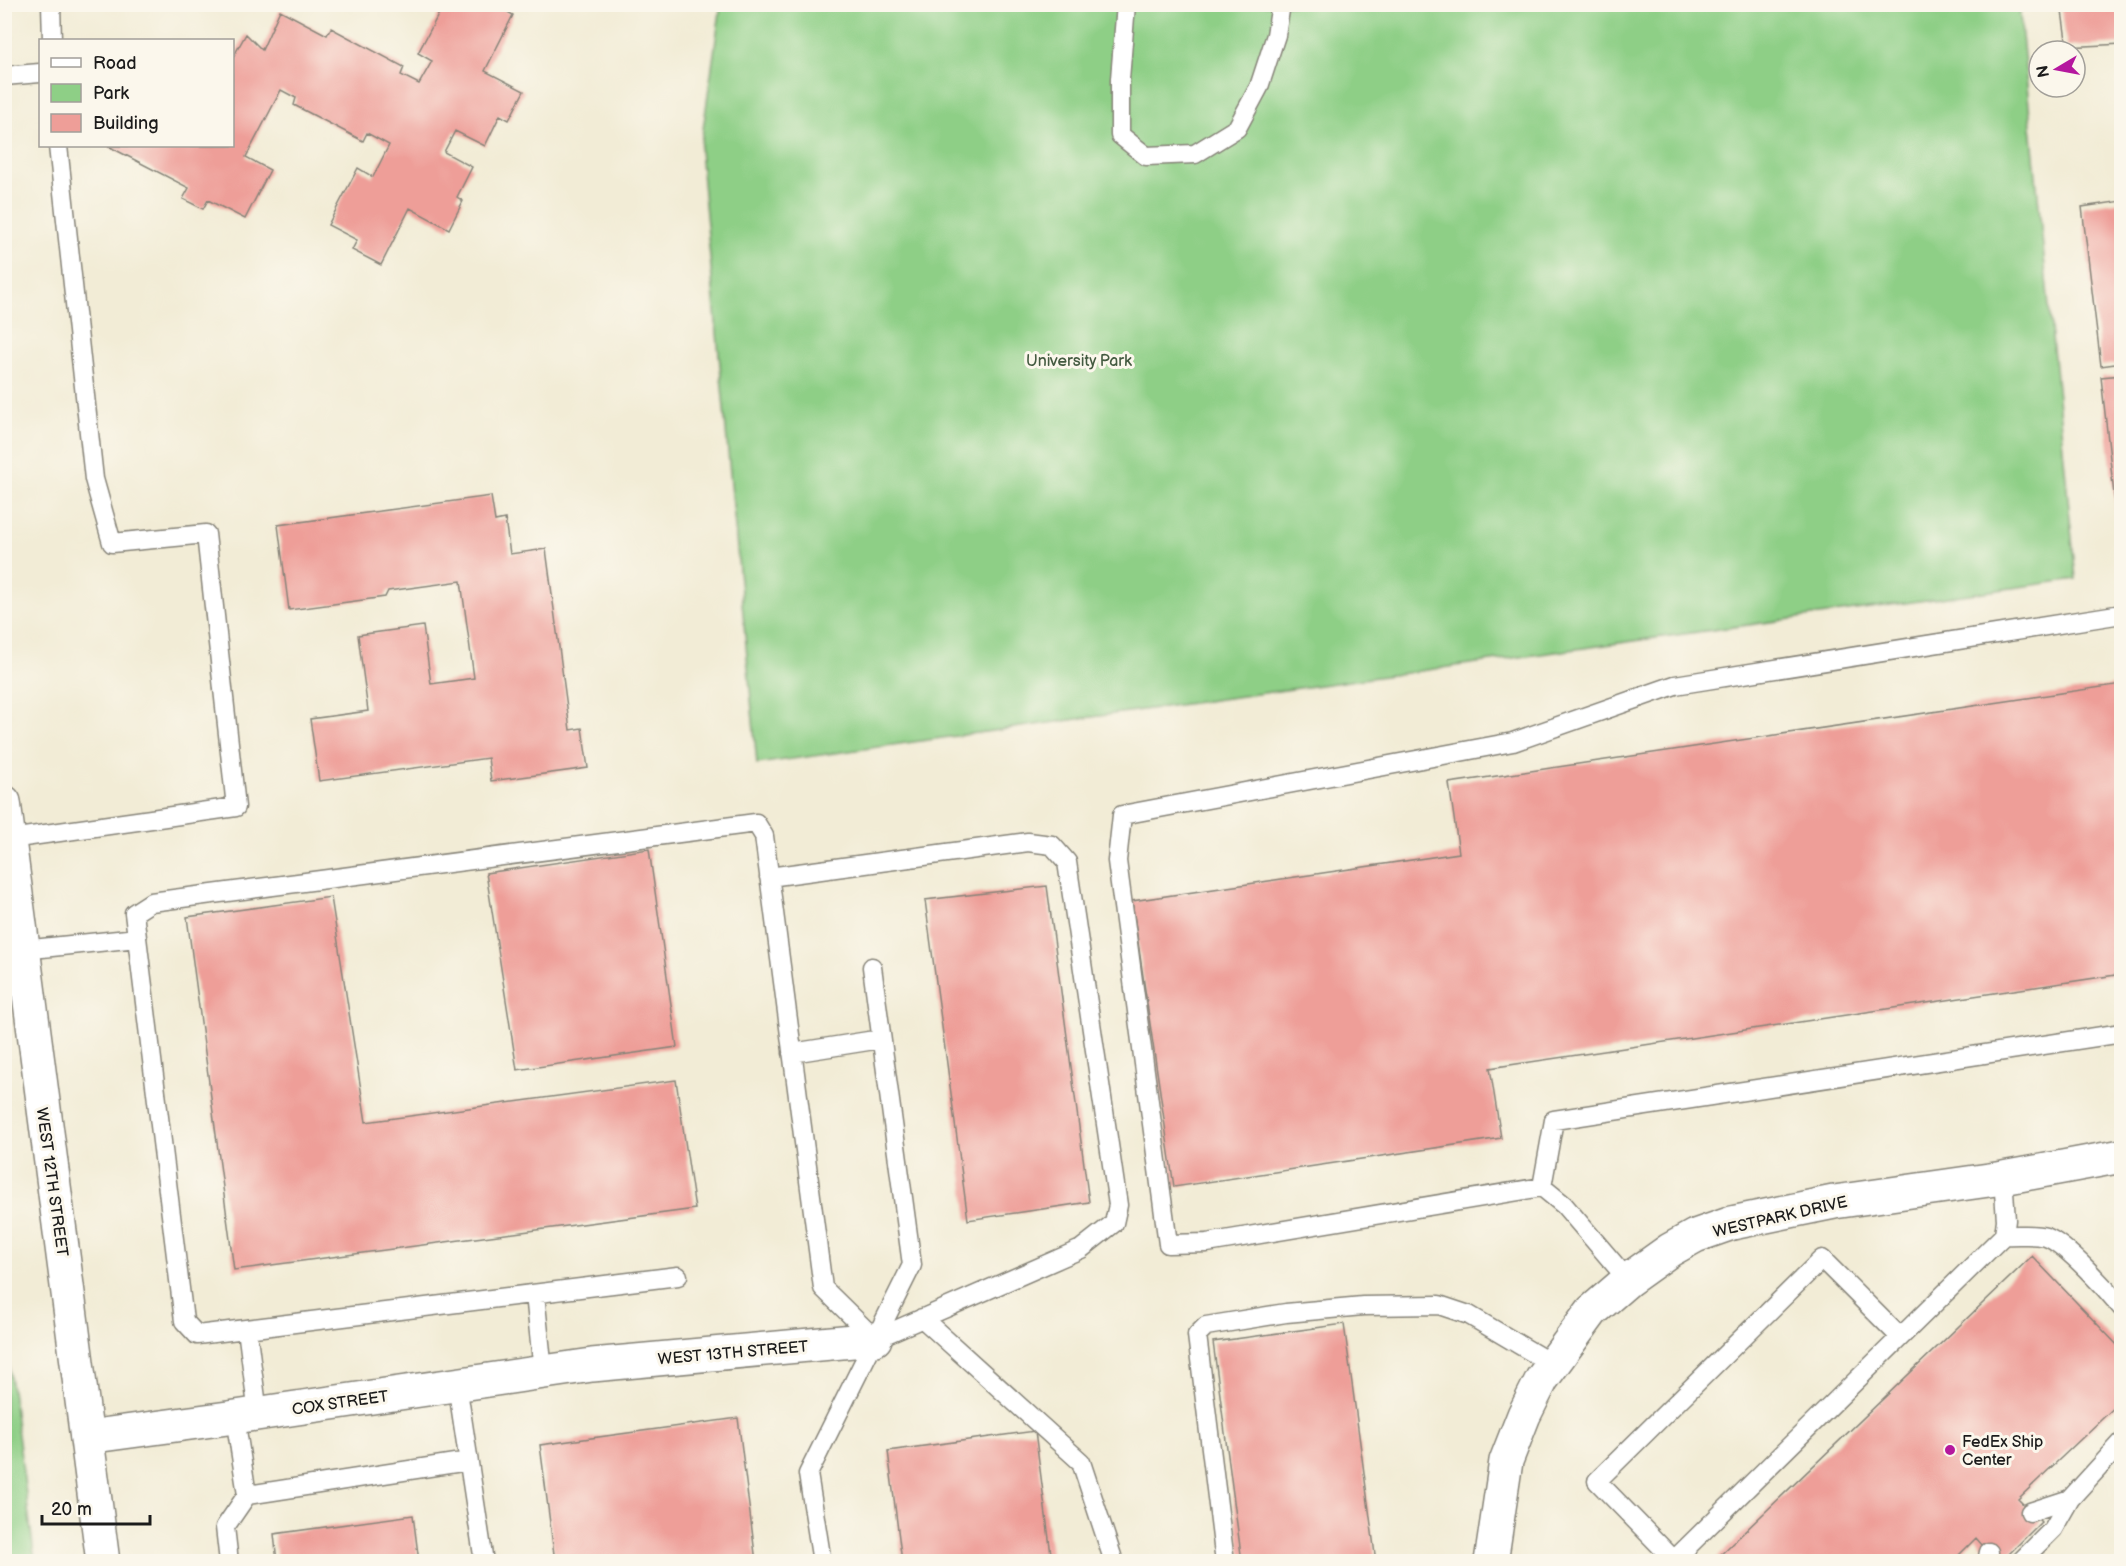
<svg xmlns="http://www.w3.org/2000/svg" width="2126" height="1566" font-family="'Balsamiq Sans',sans-serif">
<style>
.green{fill:#8ecf86;stroke:#557651;stroke-width:1.5}
.building{fill:#ee9e98}
.lines{fill:none;stroke-linecap:round;stroke-linejoin:round}
.lane-casing{stroke:#878479;stroke-width:21}
.street-casing{stroke:#878479;stroke-width:36}
.secondary-casing{stroke:#878479;stroke-width:36}
.lane{stroke:#fff;stroke-width:18}
.street{stroke:#fff;stroke-width:33}
.secondary{stroke:#fff;stroke-width:33}
.poi-dot{fill:#b5179e;stroke:#fbf7ec;stroke-width:2}
.labels{text-anchor:middle;stroke-width:6;stroke-linejoin:round;paint-order:stroke}
.park-label{font-size:16px;fill:#445b41;stroke:#fbf7ec}
.street-label{font-size:16px;fill:#1c1c1c;stroke:#fbf7ec}
.poi-label{font-size:16px;fill:#1c1c1c;stroke:#fbf7ec;text-anchor:start}
</style>
<rect width="100%" height="100%" fill="#fbf7ec"/>
<filter id="ink" filterUnits="userSpaceOnUse"><feTurbulence type="fractalNoise" baseFrequency=".0167" numOctaves="2"/><feDisplacementMap in="SourceGraphic" scale="12" xChannelSelector="R" yChannelSelector="G"/><feConvolveMatrix kernelMatrix="1 2 1 2 8 2 1 2 1" color-interpolation-filters="sRGB"/></filter>
<filter id="wash" filterUnits="userSpaceOnUse"><feTurbulence type="fractalNoise" baseFrequency=".008" numOctaves="4" result="noise"/><feDisplacementMap in="SourceGraphic" scale="24" xChannelSelector="R" yChannelSelector="G"/><feGaussianBlur stdDeviation="1.35" result="paint"/><feColorMatrix in="noise" values="0 0 0 0 0 0 0 0 0 0 0 0 0 0 0 0 0 1.4 0 .05"/><feComposite in="paint" operator="in"/></filter>
<g filter="url(#wash)">
<rect width="100%" height="100%" fill="#f2ecd6"/>
<path class="green" d="M 721,5 L 2019,5 L 2076,579 L 757,764 L 700,150 Z
M 4,1338 L 5,1338 L 35,1561 L 5,1561 Z"/>
<g id="blocks">
<path class="building" d="M 444,4 L 494,4 L 513,15 L 485,71 L 524,91 L 509,120 L 500,115 L 485,146 L 455,131 L 444,152 L 472,167 L 457,197 L 463,201 L 449,229 L 410,208 L 381,265 L 352,250 L 357,240 L 328,225 L 358,168 L 373,177 L 389,145 L 367,133 L 363,141 L 294,105 L 296,98 L 281,90 L 246,157 L 270,170 L 245,219 L 208,200 L 203,209 L 183,199 L 189,188 L 108,146 L 232,146 L 232,59 L 246,34 L 262,50 L 280,10 L 327,35 L 331,28 L 404,67 L 401,75 L 419,84 L 432,61 L 418,53 Z
M 2061,4 L 2122,4 L 2122,44 L 2067,47 Z
M 2122,201 L 2122,363 L 2101,366 L 2082,207 Z
M 2122,375 L 2122,549 L 2120,549 L 2101,377 Z
M 491,496 L 495,521 L 505,519 L 510,554 L 546,549 L 570,730 L 582,728 L 588,768 L 491,781 L 488,758 L 319,781 L 310,719 L 368,711 L 358,635 L 423,626 L 431,684 L 474,678 L 461,581 L 388,591 L 385,597 L 289,610 L 278,525 Z
M 2122,684 L 2122,974 L 1490,1068 L 1501,1138 L 1174,1187 L 1132,901 L 1459,853 L 1449,783 Z
M 649,849 L 677,1047 L 517,1070 L 486,873 Z
M 1047,886 L 1089,1202 L 968,1220 L 925,900 Z
M 331,897 L 366,1122 L 676,1080 L 695,1209 L 234,1270 L 187,917 Z
M 2032,1256 L 2122,1350 L 2122,1400 L 2018,1499 L 2041,1522 L 2001,1562 L 1997,1562 L 1976,1538 L 1952,1562 L 1713,1562 Z
M 1344,1324 L 1376,1562 L 1242,1562 L 1213,1342 Z
M 738,1418 L 756,1562 L 555,1562 L 540,1445 Z
M 1035,1431 L 1052,1562 L 902,1562 L 888,1451 Z
M 413,1515 L 419,1562 L 277,1562 L 274,1534 Z"/>
</g>
</g>
<g filter="url(#ink)">
<use href="#blocks" fill-opacity="0" stroke="#878479" stroke-width="1.5"/>
<g class="lines">
<defs>
<path id="lane" d="M 51,4 L 52,40
M 1126,4 L 1120,79 L 1120,135 L 1146,156 L 1195,154 L 1237,128 L 1259,87 L 1276,35 L 1281,4
M 4,76 L 40,73
M 10,839 L 236,807 L 206,534 L 112,543 L 94,479 L 58,146
M 769,877 L 1028,842 L 1052,845 L 1067,862 L 1118,1205 L 1114,1223 L 1081,1249 L 875,1339
M 23,950 L 137,938
M 792,1053 L 881,1039
M 1542,1187 L 1554,1120 L 2122,1033
M 2004,1235 C 2016,1236 2034,1233 2046,1237 C 2066,1244 2108,1291 2122,1308
M 678,1276 L 197,1335 L 184,1321 L 134,913 L 151,902 L 756,823 L 764,836 L 823,1288 L 875,1339
M 1628,1280 L 1564,1205 L 1542,1187 L 1207,1243 L 1168,1244 L 1117,861 L 1122,815 L 1513,742 L 1675,685 L 2122,614
M 535,1294 L 543,1372
M 922,1318 L 1081,1462 L 1114,1562
M 247,1329 L 258,1414
M 457,1384 L 484,1562
M 247,1495 L 468,1461
M 2030,1512 L 2070,1499
M 1674,1560 L 1597,1481 L 1822,1259 L 1900,1337
M 229,1562 L 225,1527 L 247,1495 L 235,1417
M 822,1562 L 808,1474 L 912,1265 L 872,967
M 1225,1562 L 1197,1335 L 1206,1326 L 1286,1313 L 1363,1306 L 1439,1305 L 1469,1315 L 1552,1364
M 1672,1562 L 2004,1235 L 2006,1220 L 2003,1178
M 1987,1562 L 1989,1552
M 2020,1562 L 2053,1529 L 2070,1499 L 2122,1442"/>
<path id="street" d="M 87,1437 L 235,1417 L 592,1365 L 875,1339
M 1491,1562 L 1506,1461 L 1524,1415 L 1542,1379 L 1592,1311 L 1628,1280 L 1670,1250 L 1695,1236 L 1732,1223 L 1834,1202 L 2003,1178 L 2122,1156"/>
<path id="secondary" d="M 4,802 L 103,1562"/>
</defs>
<use href="#lane" class="lane-casing"/>
<use href="#street" class="street-casing"/>
<use href="#secondary" class="secondary-casing"/>
<use href="#lane" class="lane"/>
<use href="#street" class="street"/>
<use href="#secondary" class="secondary"/>
</g>
</g>
<circle class="poi-dot" cx="1950" cy="1450" r="6"/>
<g class="labels">
<g class="park-label">
<text x="1079" y="366">University Park</text>
</g>
<g class="street-label">
<text transform="translate(53 1182) rotate(82)" y="6">WEST 12TH STREET</text>
<text transform="translate(1780 1216) rotate(-13)" y="6">WESTPARK DRIVE</text>
<text transform="translate(733 1352) rotate(-5)" y="6">WEST 13TH STREET</text>
<text transform="translate(340 1402) rotate(-8)" y="6">COX STREET</text>
</g>
<g class="poi-label">
<text x="1962" y="1447">FedEx Ship<tspan x="1962" dy="18">Center</tspan></text>
</g>
</g>
<rect width="2126" height="1566" fill="none" stroke="#fbf7ec" stroke-width="24"/>
<rect x="39" y="39" width="195" height="108" fill="#fbf7ec" stroke="#a29f99" stroke-width="1.5"/>
<rect x="51" y="58" width="30" height="9" fill="#ffffff" stroke="#a29f99" stroke-width="1.5"/>
<text x="93" y="69" font-size="18" fill="#1c1c1c">Road</text>
<rect x="51" y="84" width="30" height="18" fill="#8ecf86" stroke="#a29f99" stroke-width="1.5"/>
<text x="93" y="99" font-size="18" fill="#1c1c1c">Park</text>
<rect x="51" y="114" width="30" height="18" fill="#ee9e98" stroke="#a29f99" stroke-width="1.5"/>
<text x="93" y="129" font-size="18" fill="#1c1c1c">Building</text>
<g transform="translate(2057 69) rotate(260)"><circle r="28" fill="#fbf7ec" stroke="#a29f99" stroke-width="1.5"/>
<path d="M0-4.5L10 22L0 15L-10 22Z" fill="#b5179e"/>
<text y="-9" font-size="16" font-weight="bold" text-anchor="middle" fill="#1c1c1c">N</text>
</g>
<path d="M42 1515v9h108v-9" fill="none" stroke="#1c1c1c" stroke-width="3"/>
<text x="51" y="1515" font-size="18" fill="#1c1c1c" stroke="#fbf7ec" stroke-width="4.5" paint-order="stroke">20 m</text>
</svg>
